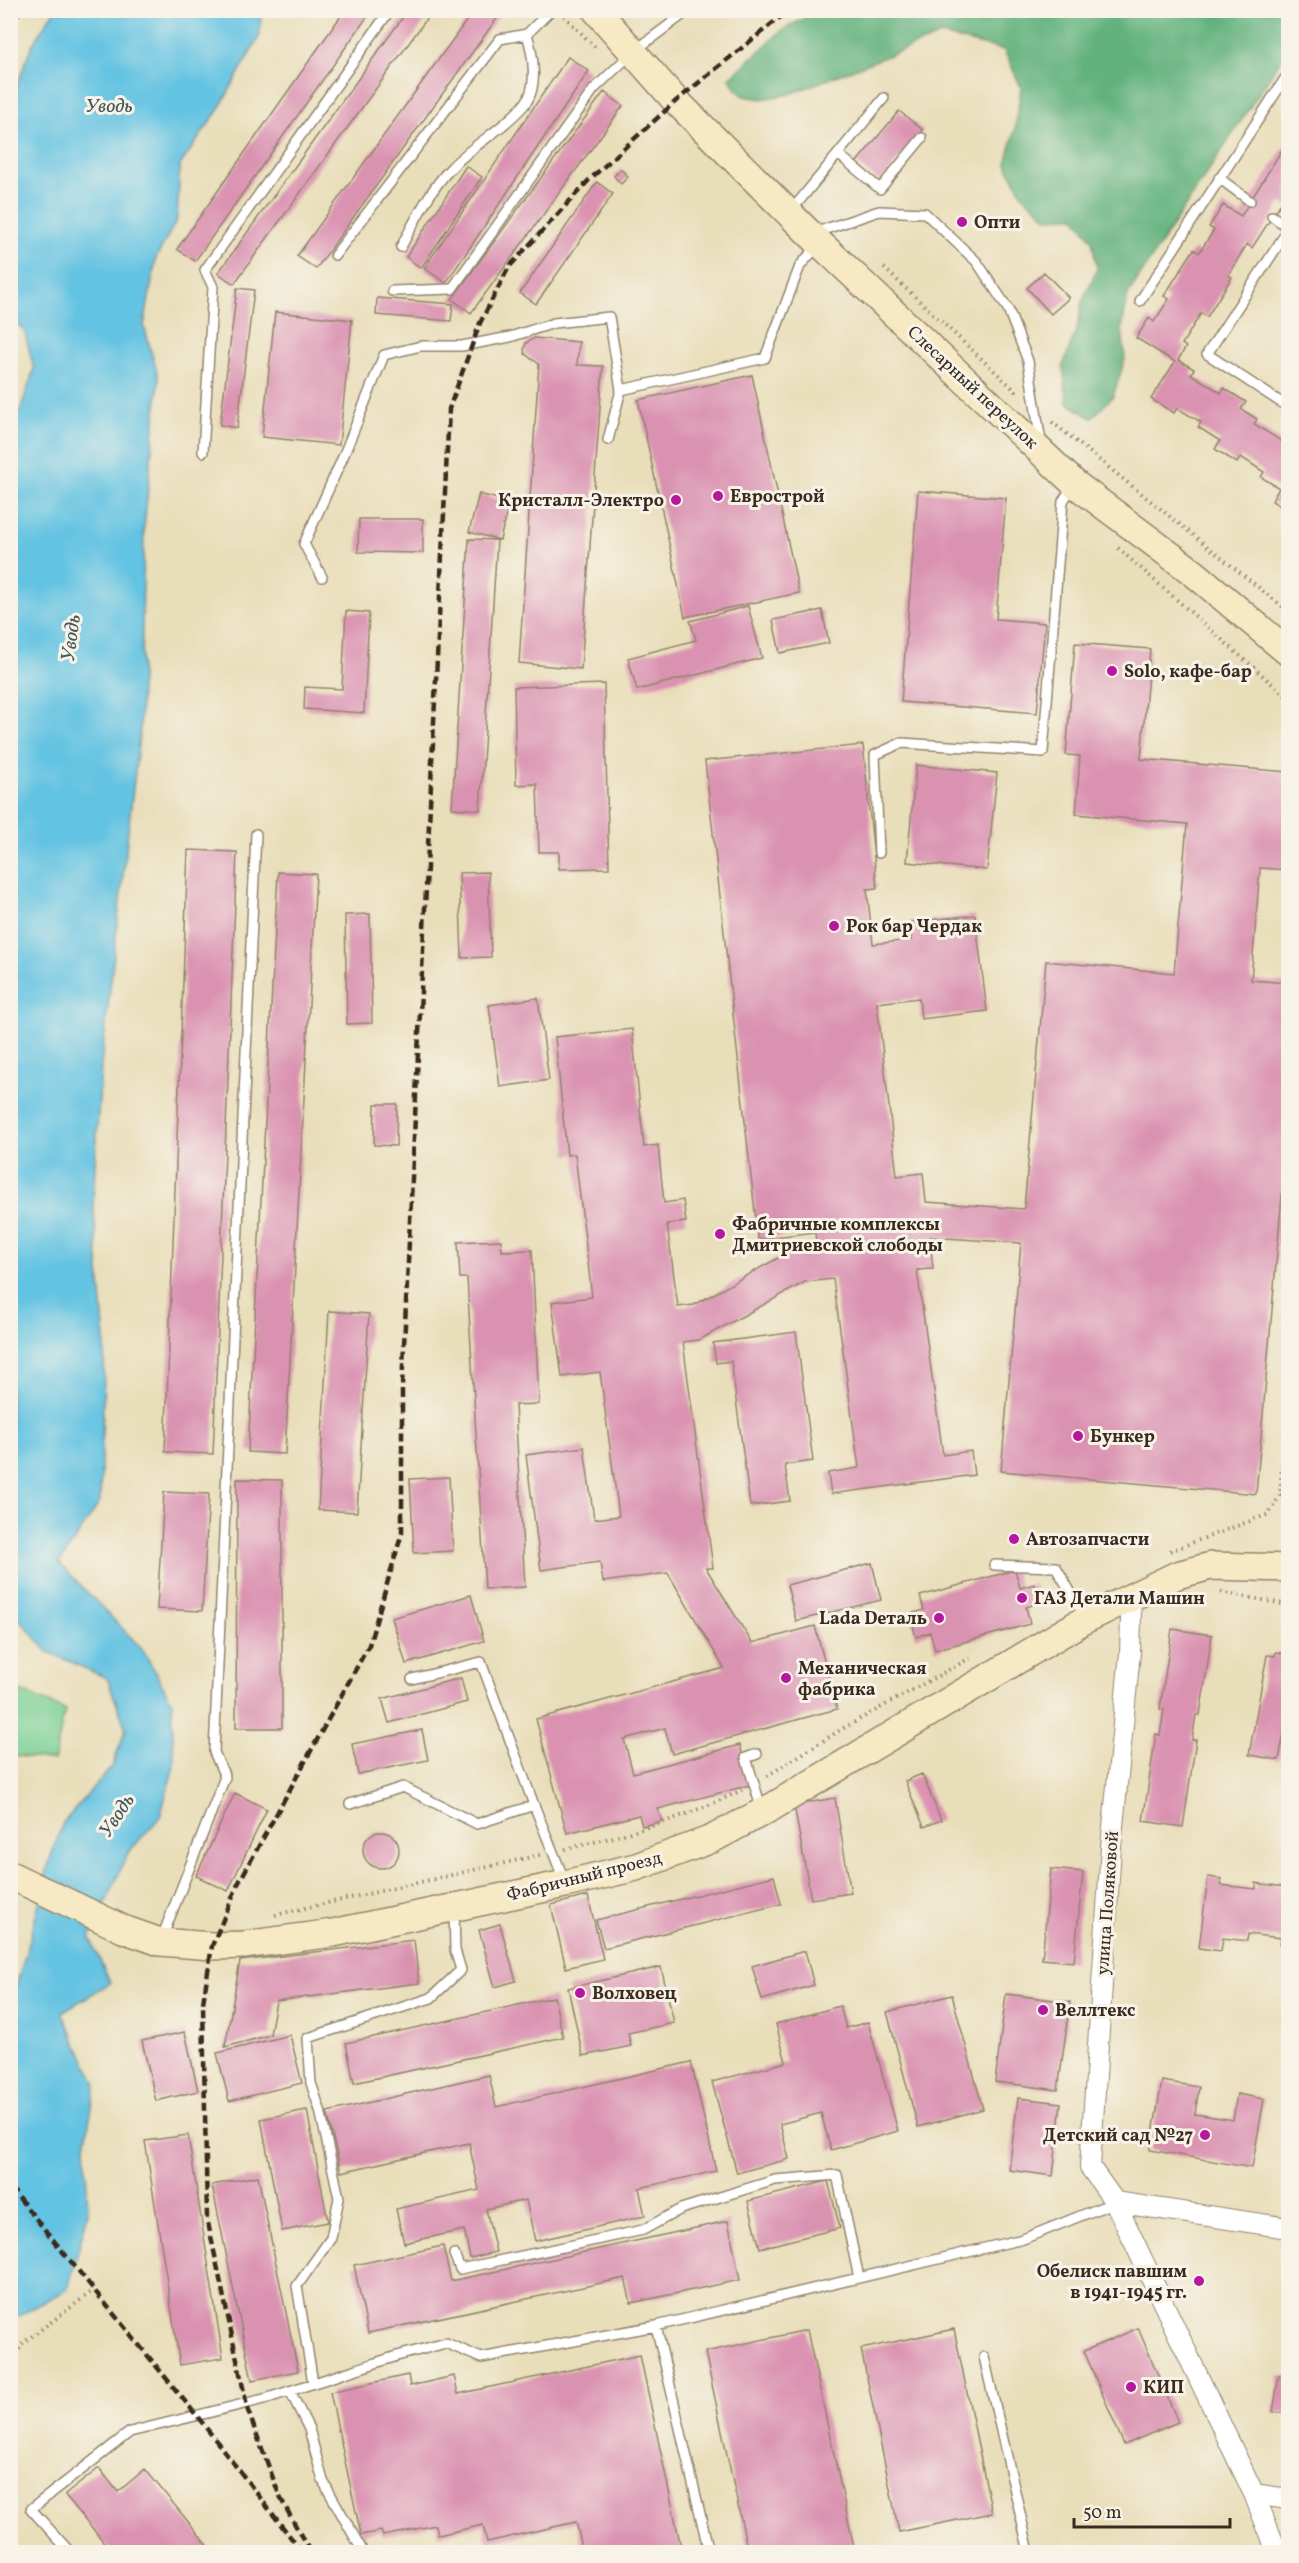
<svg xmlns="http://www.w3.org/2000/svg" width="1299" height="2563" font-family="Vollkorn,serif">
<style>
.green{fill:#7ad094;stroke:#5a7d59;stroke-width:1.5}
.forest{fill:#63b27e;stroke:#4f6e4e;stroke-width:1.5}
.water{fill:#64c3e2;stroke:#507680;stroke-width:1.5}
.building{fill:#da92b1}
.lines{fill:none;stroke-linecap:round;stroke-linejoin:round}
.service-casing{stroke:#92846c;stroke-width:12}
.minor-casing{stroke:#92846c;stroke-width:22}
.secondary-casing{stroke:#92846c;stroke-width:30}
.path{stroke:#92846c;stroke-width:4;stroke-dasharray:1.5 4.5;stroke-linecap:butt}
.service{stroke:#fff;stroke-width:9}
.minor{stroke:#fff;stroke-width:20}
.secondary{stroke:#f6e9c3;stroke-width:27}
.rail{stroke:#3b2a1e;stroke-width:4.5;stroke-dasharray:9 4.5;stroke-linecap:butt}
.poi-dot{fill:#b5179e;stroke:#f7f3e8;stroke-width:2}
.labels{text-anchor:middle;stroke-width:6;stroke-linejoin:round;paint-order:stroke}
.poi-label{font-size:18px;font-weight:bold;fill:#3b2a1e;stroke:#f7f3e8;text-anchor:start}
.street-label{font-size:18px;fill:#3b2a1e;stroke:#f7f3e8}
.water-label{font-size:20px;font-style:italic;fill:#475859;stroke:#f7f3e8}
</style>
<rect width="100%" height="100%" fill="#f7f3e8"/>
<filter id="ink" filterUnits="userSpaceOnUse"><feTurbulence type="fractalNoise" baseFrequency=".0167" numOctaves="2"/><feDisplacementMap in="SourceGraphic" scale="12" xChannelSelector="R" yChannelSelector="G"/><feConvolveMatrix kernelMatrix="1 2 1 2 8 2 1 2 1" color-interpolation-filters="sRGB"/></filter>
<filter id="wash" filterUnits="userSpaceOnUse"><feTurbulence type="fractalNoise" baseFrequency=".008" numOctaves="4" result="noise"/><feDisplacementMap in="SourceGraphic" scale="24" xChannelSelector="R" yChannelSelector="G"/><feGaussianBlur stdDeviation="1.35" result="paint"/><feColorMatrix in="noise" values="0 0 0 0 0 0 0 0 0 0 0 0 0 0 0 0 0 1.4 0 .05"/><feComposite in="paint" operator="in"/></filter>
<g filter="url(#wash)">
<rect width="100%" height="100%" fill="#e9deba"/>
<path class="green" d="M 11,1687 L 65,1710 L 54,1761 L 11,1755 Z"/>
<path class="forest" d="M 817,11 L 1288,11 L 1288,49 L 1128,294 L 1122,328 L 1125,359 L 1113,396 L 1092,418 L 1067,403 L 1063,366 L 1078,325 L 1082,302 L 1097,269 L 1092,240 L 1075,217 L 1047,218 L 1023,196 L 1006,164 L 1015,130 L 1021,87 L 1004,50 L 941,35 L 790,94 L 762,99 L 744,96 L 735,88 L 730,78 L 782,30 Z"/>
<path class="water" d="M 54,11 L 261,11 L 260,35 L 219,109 L 180,165 L 177,219 L 156,258 L 144,326 L 159,379 L 144,528 L 140,728 L 101,1066 L 93,1200 L 105,1340 L 100,1502 L 59,1563 L 143,1650 L 172,1703 L 174,1766 L 160,1817 L 128,1853 L 90,1938 L 110,1983 L 62,2012 L 96,2084 L 85,2145 L 88,2213 L 68,2289 L 13,2319 L 11,2322 L 11,2002 L 29,1943 L 50,1859 L 63,1823 L 112,1767 L 126,1729 L 107,1678 L 48,1652 L 17,1616 L 11,1613 L 10,426 L 20,411 L 34,369 L 24,330 L 11,319 L 10,104 L 32,45 Z"/>
<g id="blocks">
<path class="building" d="M 345,10 L 372,10 L 195,261 L 177,249 Z
M 408,10 L 433,10 L 234,284 L 218,273 Z
M 474,10 L 503,10 L 316,269 L 297,256 Z
M 568,57 L 589,71 L 446,283 L 424,268 Z
M 604,92 L 623,106 L 471,313 L 452,299 Z
M 899,111 L 923,130 L 880,182 L 856,163 Z
M 1288,140 L 1288,207 L 1281,203 L 1252,248 L 1247,244 L 1228,275 L 1232,277 L 1207,317 L 1201,313 L 1182,344 L 1186,347 L 1178,360 L 1194,369 L 1191,374 L 1221,393 L 1224,388 L 1246,402 L 1241,409 L 1257,419 L 1254,424 L 1284,443 L 1288,436 L 1288,511 L 1272,501 L 1279,488 L 1261,477 L 1264,472 L 1241,457 L 1237,463 L 1215,449 L 1220,441 L 1198,427 L 1201,422 L 1177,408 L 1174,413 L 1151,399 L 1175,362 L 1136,338 L 1149,318 L 1154,322 L 1169,299 L 1164,296 L 1194,249 L 1199,253 L 1214,230 L 1209,227 L 1223,205 L 1241,216 Z
M 466,166 L 482,177 L 421,268 L 406,257 Z
M 621,169 L 628,177 L 621,184 L 614,176 Z
M 597,182 L 613,194 L 536,304 L 520,293 Z
M 1044,272 L 1069,298 L 1051,314 L 1027,288 Z
M 237,288 L 254,290 L 237,428 L 220,425 Z
M 377,298 L 453,304 L 451,321 L 376,315 Z
M 275,312 L 352,320 L 339,445 L 262,437 Z
M 534,338 L 579,342 L 577,365 L 603,366 L 581,669 L 519,663 L 539,364 L 525,354 L 524,349 L 526,343 Z
M 752,375 L 799,593 L 685,617 L 638,400 Z
M 918,491 L 1006,498 L 996,619 L 1045,623 L 1037,713 L 901,702 Z
M 479,494 L 509,502 L 500,540 L 469,532 Z
M 359,519 L 423,519 L 423,553 L 358,552 Z
M 469,539 L 497,540 L 480,810 L 452,808 Z
M 748,606 L 762,658 L 637,690 L 628,658 L 696,640 L 690,621 Z
M 822,610 L 829,643 L 780,653 L 773,620 Z
M 346,611 L 369,613 L 364,713 L 304,709 L 305,687 L 342,689 Z
M 1075,643 L 1150,649 L 1141,759 L 1288,772 L 1288,870 L 1260,868 L 1251,980 L 1288,983 L 1288,1126 L 1256,1494 L 1001,1471 L 1021,1243 L 930,1237 L 933,1269 L 917,1270 L 943,1455 L 971,1451 L 974,1475 L 831,1494 L 828,1473 L 859,1468 L 833,1279 L 805,1282 L 699,1340 L 683,1342 L 713,1568 L 706,1568 L 752,1643 L 815,1626 L 837,1709 L 672,1754 L 665,1728 L 624,1739 L 633,1773 L 740,1745 L 750,1785 L 658,1809 L 662,1821 L 642,1826 L 639,1815 L 567,1833 L 536,1719 L 724,1668 L 668,1573 L 603,1582 L 600,1562 L 541,1570 L 526,1455 L 584,1447 L 594,1519 L 619,1516 L 600,1372 L 562,1377 L 552,1302 L 592,1297 L 575,1154 L 567,1155 L 555,1037 L 632,1029 L 644,1147 L 658,1145 L 664,1203 L 683,1200 L 686,1222 L 667,1224 L 678,1307 L 694,1305 L 801,1245 L 816,1243 L 815,1232 L 758,1239 L 705,761 L 863,745 L 877,888 L 867,889 L 873,944 L 912,940 L 910,922 L 975,915 L 987,1011 L 921,1019 L 919,998 L 877,1003 L 897,1176 L 923,1173 L 926,1202 L 1024,1209 L 1046,961 L 1174,973 L 1187,824 L 1076,814 L 1080,756 L 1066,755 Z
M 604,684 L 609,868 L 559,869 L 559,852 L 539,852 L 537,784 L 516,785 L 514,687 Z
M 916,765 L 997,773 L 987,870 L 907,862 Z
M 188,850 L 237,852 L 213,1454 L 165,1452 Z
M 278,872 L 316,874 L 285,1454 L 248,1452 Z
M 488,872 L 491,957 L 462,958 L 459,873 Z
M 370,914 L 372,1023 L 347,1024 L 345,915 Z
M 538,998 L 549,1080 L 500,1087 L 489,1005 Z
M 375,1104 L 397,1104 L 396,1146 L 374,1145 Z
M 501,1240 L 502,1251 L 532,1250 L 539,1404 L 515,1405 L 525,1587 L 485,1589 L 467,1278 L 460,1278 L 458,1242 Z
M 329,1311 L 369,1314 L 357,1512 L 318,1510 Z
M 796,1332 L 813,1461 L 785,1465 L 790,1501 L 750,1506 L 731,1361 L 716,1363 L 713,1343 Z
M 449,1477 L 453,1551 L 414,1553 L 410,1479 Z
M 237,1479 L 282,1480 L 282,1728 L 236,1728 Z
M 164,1492 L 209,1494 L 202,1611 L 157,1609 Z
M 872,1563 L 881,1600 L 796,1621 L 787,1585 Z
M 1015,1570 L 1020,1588 L 1034,1584 L 1039,1603 L 1026,1607 L 1030,1624 L 935,1650 L 930,1632 L 916,1637 L 910,1614 L 924,1610 L 920,1596 Z
M 471,1595 L 484,1641 L 406,1664 L 392,1618 Z
M 1172,1629 L 1212,1635 L 1200,1715 L 1196,1715 L 1192,1740 L 1196,1740 L 1183,1827 L 1143,1821 L 1156,1734 L 1160,1735 L 1164,1710 L 1160,1709 Z
M 1276,1652 L 1288,1654 L 1288,1711 L 1279,1760 L 1249,1755 L 1267,1655 L 1275,1656 Z
M 461,1678 L 467,1702 L 389,1723 L 382,1699 Z
M 422,1730 L 428,1760 L 358,1774 L 352,1744 Z
M 922,1774 L 941,1820 L 924,1827 L 905,1781 Z
M 235,1793 L 267,1809 L 228,1891 L 196,1876 Z
M 835,1798 L 851,1893 L 811,1899 L 794,1805 Z
M363 1850a18 18 0 1 1 36 0a18 18 0 1 1-36 0Z
M 1051,1869 L 1083,1872 L 1074,1962 L 1042,1959 Z
M 774,1876 L 781,1904 L 604,1948 L 596,1920 Z
M 1208,1877 L 1221,1879 L 1220,1885 L 1256,1889 L 1256,1883 L 1285,1887 L 1284,1895 L 1288,1896 L 1288,1946 L 1280,1945 L 1281,1938 L 1248,1934 L 1247,1941 L 1223,1938 L 1221,1951 L 1199,1948 Z
M 588,1896 L 603,1959 L 566,1968 L 551,1905 Z
M 500,1924 L 516,1981 L 495,1987 L 479,1930 Z
M 414,1940 L 419,1983 L 276,2001 L 270,2035 L 225,2047 L 240,1961 Z
M 805,1951 L 814,1985 L 762,2000 L 752,1966 Z
M 661,1967 L 674,2023 L 628,2033 L 631,2046 L 583,2056 L 568,1988 Z
M 1006,1994 L 1070,2002 L 1058,2090 L 995,2082 Z
M 952,1995 L 983,2109 L 918,2127 L 887,2012 Z
M 554,1997 L 563,2037 L 354,2083 L 346,2043 Z
M 840,2006 L 846,2028 L 868,2022 L 898,2131 L 831,2150 L 821,2113 L 780,2124 L 789,2159 L 737,2173 L 712,2082 L 786,2062 L 776,2024 Z
M 185,2032 L 198,2091 L 156,2101 L 142,2041 Z
M 290,2035 L 302,2083 L 229,2101 L 217,2053 Z
M 691,2062 L 716,2171 L 639,2188 L 645,2216 L 535,2241 L 526,2200 L 486,2209 L 496,2252 L 470,2258 L 464,2230 L 404,2243 L 396,2209 L 479,2190 L 469,2143 L 341,2172 L 327,2112 L 489,2075 L 496,2107 Z
M 1162,2081 L 1199,2087 L 1195,2114 L 1233,2120 L 1237,2094 L 1264,2099 L 1252,2168 L 1150,2150 Z
M 1018,2098 L 1061,2103 L 1053,2176 L 1009,2170 Z
M 307,2110 L 328,2222 L 282,2231 L 261,2119 Z
M 188,2135 L 223,2358 L 180,2365 L 145,2141 Z
M 258,2176 L 298,2371 L 252,2380 L 212,2185 Z
M 828,2181 L 840,2228 L 760,2248 L 748,2201 Z
M 728,2221 L 740,2280 L 631,2303 L 625,2278 L 368,2333 L 354,2265 L 443,2246 L 451,2281 Z
M 1138,2328 L 1178,2422 L 1124,2445 L 1084,2351 Z
M 954,2329 L 992,2513 L 899,2532 L 861,2349 Z
M 807,2330 L 855,2552 L 748,2552 L 705,2352 Z
M 640,2355 L 682,2552 L 583,2552 L 576,2522 L 487,2542 L 483,2525 L 438,2535 L 436,2525 L 383,2536 L 381,2531 L 361,2535 L 330,2392 L 408,2375 L 410,2386 L 454,2376 L 458,2394 Z
M 1279,2375 L 1288,2376 L 1288,2414 L 1273,2412 Z
M 99,2468 L 118,2492 L 145,2469 L 213,2552 L 112,2552 L 65,2495 Z"/>
</g>
</g>
<g filter="url(#ink)">
<use href="#blocks" fill-opacity="0" stroke="#92846c" stroke-width="1.5"/>
<g class="lines">
<defs>
<path id="service" d="M 838,154 L 880,189 L 922,138
M 1219,178 L 1250,201
M 791,211 L 884,98
M 1272,216 L 1288,227
M 1288,230 L 1207,354 L 1288,407
M 814,233 L 879,211 L 925,213 L 977,262 L 1008,309 L 1028,361 L 1041,442
M 401,247 C 415,221 429,191 450,169 C 472,145 503,130 524,105 C 539,88 533,54 527,34
M 335,255 L 500,39 L 527,34 L 551,10
M 392,291 L 452,289 L 594,89 L 633,52 L 689,10
M 1140,301 L 1288,74
M 608,440 L 621,390 L 765,358 L 800,266 L 819,244
M 203,452 L 213,287 L 205,270 L 390,10
M 322,577 L 304,544 L 343,457 L 384,355 L 421,346 L 462,346 L 510,337 L 554,323 L 609,317 L 621,390
M 879,853 L 875,755 L 901,743 L 1043,752 L 1063,501 L 1073,486
M 994,1565 L 1056,1567 L 1085,1617
M 412,1679 L 481,1662 L 534,1805
M 757,1754 L 746,1758 L 762,1810
M 350,1804 L 403,1787 L 477,1824 L 534,1805 L 565,1882
M 161,1940 L 225,1777 L 214,1752 L 256,834
M 454,2254 L 460,2269 L 643,2230 L 681,2209 L 775,2180 L 837,2175 L 859,2278
M 656,2326 L 709,2552
M 984,2357 L 1029,2552
M 313,2383 L 297,2286 L 331,2238 L 339,2198 L 320,2110 L 311,2083 L 308,2038 L 431,1998 L 461,1970 L 455,1950 L 454,1909
M 290,2391 L 309,2429 L 323,2481 L 363,2552
M 70,2552 L 31,2509 L 130,2432 L 268,2398 L 397,2356 L 446,2343 L 481,2358 L 656,2326 L 1023,2239 L 1115,2202"/>
<path id="minor" d="M 1129,1597 L 1131,1616 L 1130,1653 L 1111,1847 L 1090,2167 L 1115,2202 L 1254,2494 L 1277,2552
M 1115,2202 L 1288,2228
M 1254,2494 L 1288,2499"/>
<path id="secondary" d="M 596,10 L 676,101 L 810,234 L 1075,484 L 1194,573 L 1288,652
M 10,1875 L 123,1929 L 160,1942 L 212,1946 L 244,1945 L 333,1933 L 565,1884 L 636,1867 L 712,1839 L 772,1807 L 1086,1619 L 1177,1575 L 1211,1566 L 1288,1568"/>
</defs>
<use href="#service" class="service-casing"/>
<use href="#minor" class="minor-casing"/>
<use href="#secondary" class="secondary-casing"/>
<path class="path" d="M 564,16 L 597,49
M 10,38 L 20,10
M 884,268 L 1017,392
M 1052,422 L 1288,611
M 1118,548 L 1288,698
M 1280,1495 L 1288,1496
M 1170,1551 L 1269,1514 L 1280,1495 L 1288,1376
M 1221,1592 L 1288,1605
M 767,1776 L 842,1729 L 970,1658
M 565,1849 C 626,1835 685,1818 742,1790
M 275,1915 L 540,1855
M 10,2365 L 23,2343 L 94,2290"/>
<use href="#service" class="service"/>
<use href="#minor" class="minor"/>
<use href="#secondary" class="secondary"/>
<path class="rail" d="M 10,2187 L 197,2416 L 302,2552
M 310,2552 L 280,2497 L 248,2411 L 207,2218 L 203,2003 L 212,1946 L 238,1884 L 369,1645 L 402,1533 L 402,1387 L 449,409 L 480,323 L 509,267 L 589,180 L 676,101 L 789,10"/>
</g>
</g>
<g class="poi-dot">
<circle cx="962" cy="222" r="6"/>
<circle cx="718" cy="496" r="6"/>
<circle cx="676" cy="500" r="6"/>
<circle cx="1112" cy="671" r="6"/>
<circle cx="834" cy="926" r="6"/>
<circle cx="720" cy="1234" r="6"/>
<circle cx="1078" cy="1436" r="6"/>
<circle cx="1014" cy="1539" r="6"/>
<circle cx="1022" cy="1598" r="6"/>
<circle cx="939" cy="1618" r="6"/>
<circle cx="786" cy="1678" r="6"/>
<circle cx="580" cy="1993" r="6"/>
<circle cx="1043" cy="2010" r="6"/>
<circle cx="1205" cy="2135" r="6"/>
<circle cx="1199" cy="2281" r="6"/>
<circle cx="1131" cy="2387" r="6"/>
</g>
<g class="labels">
<g class="poi-label">
<text x="974" y="228">Опти</text>
<text x="730" y="502">Еврострой</text>
<text x="664" y="506" text-anchor="end">Кристалл-Электро</text>
<text x="1124" y="677">Solo, кафе-бар</text>
<text x="846" y="932">Рок бар Чердак</text>
<text x="732" y="1230">Фабричные комплексы<tspan x="732" dy="21">Дмитриевской слободы</tspan></text>
<text x="1090" y="1442">Бункер</text>
<text x="1026" y="1545">Автозапчасти</text>
<text x="1034" y="1604">ГАЗ Детали Машин</text>
<text x="927" y="1624" text-anchor="end">Lada Dеталь</text>
<text x="798" y="1674">Механическая<tspan x="798" dy="21">фабрика</tspan></text>
<text x="592" y="1999">Волховец</text>
<text x="1055" y="2016">Веллтекс</text>
<text x="1193" y="2141" text-anchor="end">Детский сад №27</text>
<text x="1187" y="2277" text-anchor="end">Обелиск павшим<tspan x="1187" dy="21">в 1941-1945 гг.</tspan></text>
<text x="1143" y="2393">КИП</text>
</g>
<g class="street-label">
<text transform="translate(973 387) rotate(43)" y="6">Слесарный переулок</text>
<text transform="translate(584 1876) rotate(-14)" y="6">Фабричный проезд</text>
<text transform="translate(1107 1903) rotate(-86)" y="6">улица Поляковой</text>
</g>
<g class="water-label">
<text x="109" y="112">Уводь</text>
<text transform="translate(70 638) rotate(-82)" y="7">Уводь</text>
<text transform="translate(116 1815) rotate(-56)" y="7">Уводь</text>
</g>
</g>
<rect width="1299" height="2563" fill="none" stroke="#f7f3e8" stroke-width="36"/>
<path d="M1074 2518v9h156v-9" fill="none" stroke="#3b2a1e" stroke-width="3"/>
<text x="1083" y="2518" font-size="18" fill="#3b2a1e" stroke="#f7f3e8" stroke-width="4.5" paint-order="stroke">50 m</text>
</svg>
